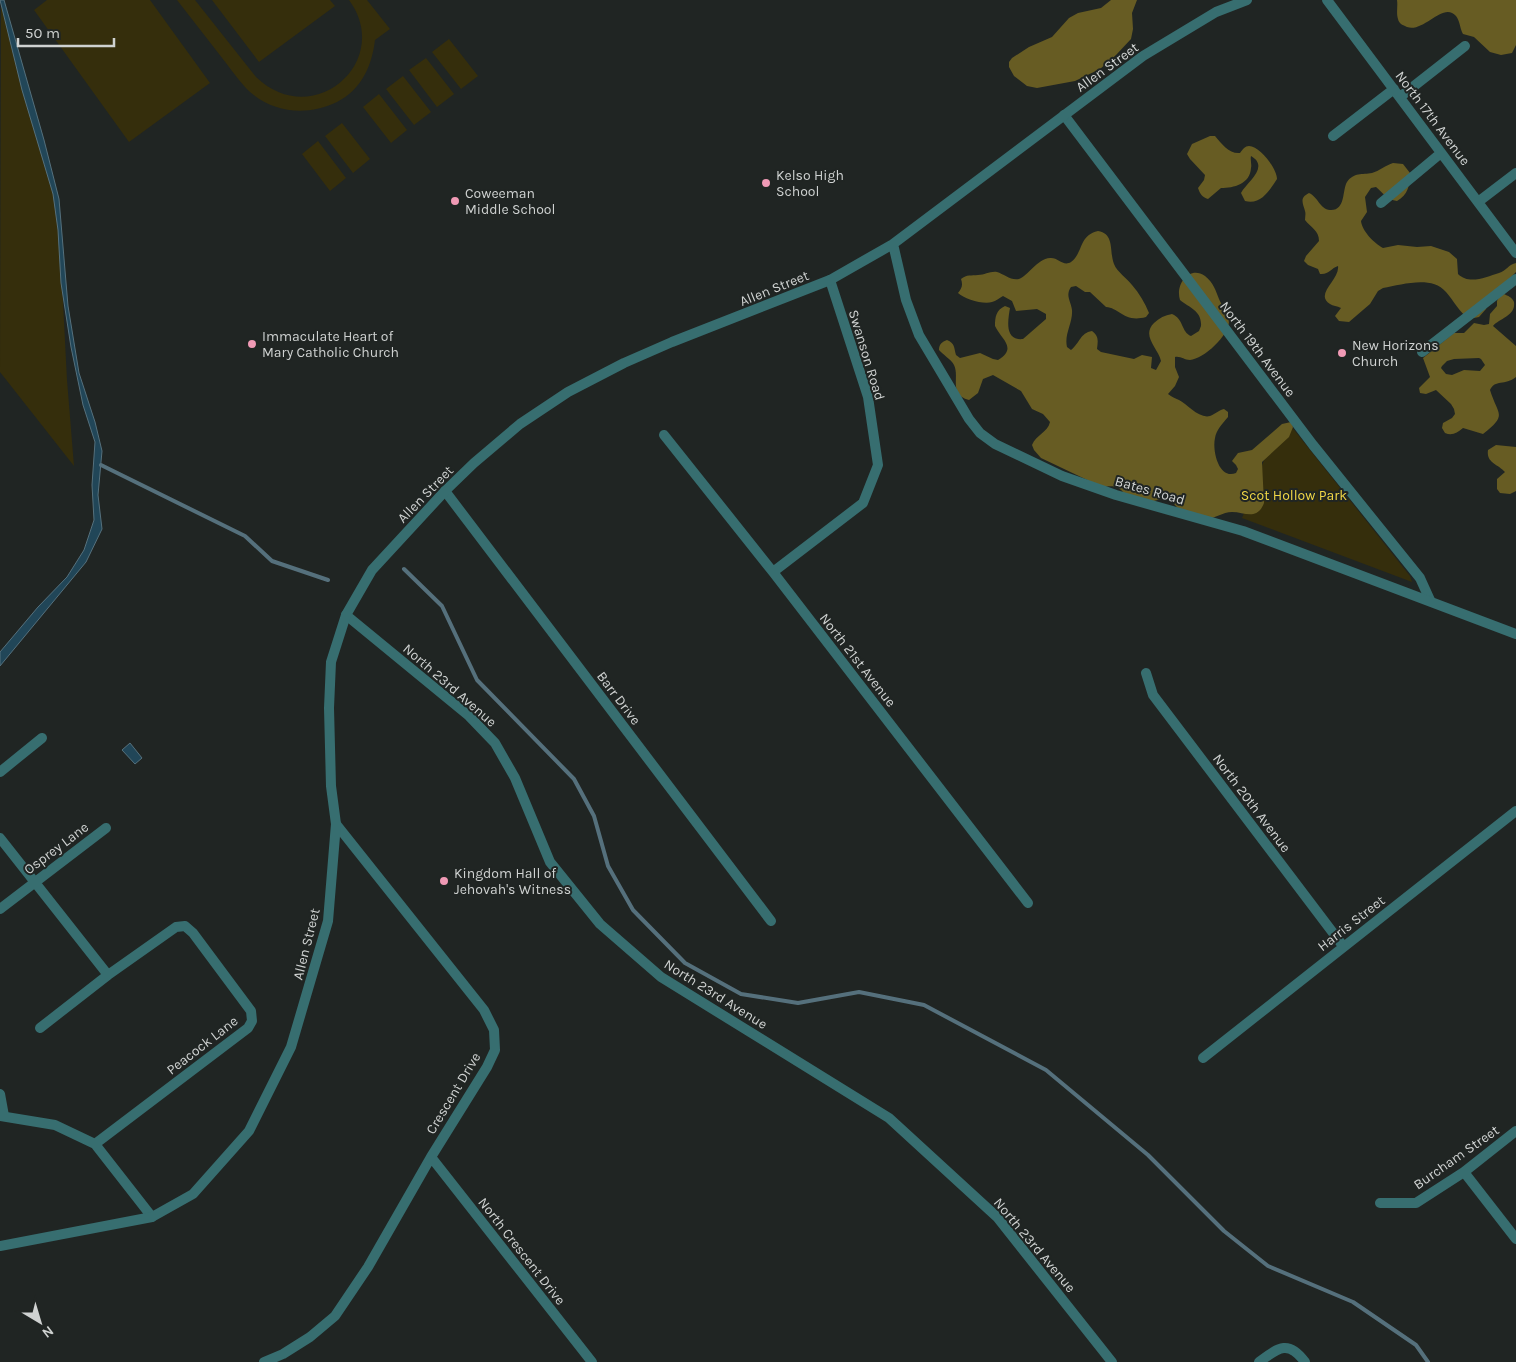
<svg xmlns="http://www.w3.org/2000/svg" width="1516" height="1362" font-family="Karla,sans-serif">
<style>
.green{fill:#352e0c}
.forest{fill:#675c23;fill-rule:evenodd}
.water{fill:#214658;stroke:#55707c}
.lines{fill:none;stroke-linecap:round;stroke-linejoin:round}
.stream{stroke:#55707c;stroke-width:4}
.minor{stroke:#376e70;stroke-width:10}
.tertiary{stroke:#376e70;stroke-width:10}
.poi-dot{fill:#f09ab5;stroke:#202523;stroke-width:2}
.labels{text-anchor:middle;stroke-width:4;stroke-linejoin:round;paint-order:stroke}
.street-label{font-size:14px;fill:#cfd2d1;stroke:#202523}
.poi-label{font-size:14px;fill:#cfd2d1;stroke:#202523;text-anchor:start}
.park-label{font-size:14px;fill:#f1d746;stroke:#202523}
</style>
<rect width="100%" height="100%" fill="#202523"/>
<path class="green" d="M 1,0 L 52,182 L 59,225 L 67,380 L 74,466 L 0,372 Z
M 47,0 L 150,0 L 210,83 L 129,142 L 34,10 Z
M 177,0 L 195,0 L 256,77 C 313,132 394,61 349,0 L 367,0 L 390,29 L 375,40 C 372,66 361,90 337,102 C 306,117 269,113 245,87 C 236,77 228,65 219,54 C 205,36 191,18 177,0 Z
M 212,0 L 330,0 L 335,6 L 259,62 Z
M 449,39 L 478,76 L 461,89 L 432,52 Z
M 426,58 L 454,94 L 437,107 L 409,70 Z
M 403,76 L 431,112 L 414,125 L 386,89 Z
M 379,94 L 407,130 L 391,143 L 363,107 Z
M 342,123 L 370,159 L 353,173 L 325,136 Z
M 318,141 L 346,178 L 330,191 L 302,154 Z
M 1291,426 L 1410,576 L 1412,582 L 1242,518 L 1271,442 Z"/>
<path class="forest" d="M 1111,0 L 1137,0 L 1132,13 L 1133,29 L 1131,39 L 1116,55 L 1100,69 L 1075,81 L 1037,88 L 1027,86 L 1014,76 L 1009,67 L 1009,62 L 1012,58 L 1029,47 L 1052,37 L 1069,18 L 1078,13 L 1101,8 Z
M 1397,0 L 1516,0 L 1516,45 L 1512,53 L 1501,55 L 1490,52 L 1474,37 L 1463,34 C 1460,29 1460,21 1456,16 C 1443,1 1424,33 1407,27 C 1403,25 1399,24 1398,19 C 1396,13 1398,6 1397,0 Z
M 1210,136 L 1215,136 C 1222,144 1229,154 1240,153 C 1243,149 1245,146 1249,146 C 1260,146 1277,169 1277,179 C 1269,191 1261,205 1245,201 L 1241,193 C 1247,182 1270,167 1251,156 C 1250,160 1252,164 1251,168 C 1250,184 1234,188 1221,188 L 1208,199 C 1202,197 1200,194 1198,188 L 1204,180 L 1205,175 L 1190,159 L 1187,154 L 1192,144 Z
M 1393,163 L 1403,164 L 1410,173 C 1410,185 1408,195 1397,201 C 1387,200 1383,193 1376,187 L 1371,188 L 1365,197 L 1367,212 L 1361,221 C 1362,231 1374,243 1383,248 L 1398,245 L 1417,247 L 1431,246 L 1449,252 L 1457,259 L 1458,274 C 1469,285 1486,277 1499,273 C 1506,271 1509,264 1516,263 L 1516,272 L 1490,299 L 1486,309 L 1479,317 L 1469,319 C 1459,312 1454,301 1446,292 C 1431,275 1402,285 1383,288 L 1378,291 L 1370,304 L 1349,322 L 1339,321 L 1335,316 L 1341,308 C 1337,306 1333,306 1330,304 C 1314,294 1340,280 1338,266 C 1331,268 1329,275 1320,274 L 1318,269 L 1308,265 L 1304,261 L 1306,256 L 1319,241 C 1319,230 1311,228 1305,220 C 1305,217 1306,214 1305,211 C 1303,203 1299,198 1309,193 C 1318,197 1320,209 1330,210 C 1346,211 1342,190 1347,182 C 1354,172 1362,175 1372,173 C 1379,171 1386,165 1393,163 Z
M 1098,231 C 1115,234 1109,251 1114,264 C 1117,272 1127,278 1132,285 C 1139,293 1145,303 1149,313 L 1146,317 C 1124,323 1120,308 1106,307 L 1090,292 L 1085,292 L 1076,286 L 1071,287 C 1065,296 1071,301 1072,310 C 1073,323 1064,334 1067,347 L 1071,350 C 1080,343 1080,333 1092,331 C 1099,336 1098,341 1097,349 L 1101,352 L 1134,359 L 1142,355 L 1152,357 L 1151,368 L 1156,370 L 1161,361 C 1158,348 1141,336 1154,323 C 1159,318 1165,315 1172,314 C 1184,319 1181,332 1191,336 L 1199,331 L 1201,326 C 1202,311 1190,308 1180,300 C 1175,285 1189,265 1205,276 C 1213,282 1216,291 1219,299 C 1222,306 1228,313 1229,320 C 1230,335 1204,359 1190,360 C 1184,360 1181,356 1175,357 L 1175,367 L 1179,377 L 1175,386 L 1168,394 C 1172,397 1175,398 1179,400 C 1187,404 1199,419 1210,416 C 1215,414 1219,410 1224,409 L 1228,412 L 1228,417 C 1223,423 1216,430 1215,438 C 1212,451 1219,480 1236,473 L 1238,469 L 1236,465 L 1232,461 L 1238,453 L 1252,450 L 1282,424 L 1291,422 L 1293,427 L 1289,437 L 1262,462 L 1264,503 C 1257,521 1245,512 1232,512 C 1223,512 1214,519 1206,519 C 1199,518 1190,514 1183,512 C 1176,509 1174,500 1165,499 C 1154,499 1146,506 1135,501 C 1119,494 1125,483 1102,487 L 1041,458 L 1034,450 L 1032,445 C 1036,435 1048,432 1050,422 L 1043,414 L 1032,409 L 1021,391 L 993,375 L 983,379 L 978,393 L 969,400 C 948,395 960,377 954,365 C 951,359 943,355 939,350 C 939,344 942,342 947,340 C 955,343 954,348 956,355 L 960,358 L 980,353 L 993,359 L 998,360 C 1018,348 1001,339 995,326 C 995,317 996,310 1005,306 L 1010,308 C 1008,320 1004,341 1023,339 L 1046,319 L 1046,314 L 1037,309 L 1016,311 L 1012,301 L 1003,296 C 999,298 996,301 992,302 C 984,305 964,299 958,293 C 962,288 963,285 961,279 C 967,274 971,276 978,275 C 985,275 990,271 997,272 C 1004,274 1011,281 1019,279 C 1028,276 1037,259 1050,258 C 1058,257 1063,267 1071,262 C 1084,252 1078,236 1098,231 Z
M 1504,294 C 1508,296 1512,297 1514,302 C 1516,316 1500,318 1493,326 L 1516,346 L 1516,377 C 1505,386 1495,379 1490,390 C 1498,416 1508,414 1483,434 L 1463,428 C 1457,433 1452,436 1445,433 L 1442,428 L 1443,423 L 1452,418 L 1455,414 L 1454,409 L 1451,404 L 1436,390 L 1426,394 L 1420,393 L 1419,388 L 1430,377 L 1423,358 L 1454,333 L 1464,333 L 1474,323 L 1484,325 L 1489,324 L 1490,314 L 1497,306 L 1497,301 L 1499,297 ZM 1479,358 L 1481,359 L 1485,365 L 1480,371 L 1464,370 L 1452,375 L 1446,374 L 1441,368 L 1442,366 L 1447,361 L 1454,359 Z
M 1496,445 L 1516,447 L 1516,491 L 1510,494 L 1500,493 L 1497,489 L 1497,479 L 1505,472 C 1498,464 1486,463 1488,450 Z"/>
<path class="water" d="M 0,0 L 4,0 L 44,140 L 59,199 L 68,306 L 79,373 L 95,422 L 102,451 L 98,495 L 102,529 L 86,562 L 0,666 L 0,652 L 38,607 L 67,577 L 84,550 L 94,520 L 92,485 L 95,442 L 83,405 L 71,347 L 61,283 L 58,230 L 53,194 L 22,90 Z
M 130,743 L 142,758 L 135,764 L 122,750 Z"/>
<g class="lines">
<path class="stream" d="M 101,465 L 245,536 L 272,561 L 328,580
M 404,569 L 442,606 L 477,680 L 574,779 L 594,816 L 608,866 L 633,910 L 685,963 L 741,994 L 798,1003 L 859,992 L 924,1005 L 1046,1070 L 1148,1155 L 1224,1231 L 1268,1266 L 1353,1302 L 1416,1345 L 1428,1362"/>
<path class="minor" d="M 1327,0 L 1516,253
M 1400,97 L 1465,46
M 1064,115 L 1313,445 L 1420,578 L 1430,600
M 1333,136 L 1394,89
M 1478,202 L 1516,173
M 1381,203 L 1441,153
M 1422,352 L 1516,279
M 664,435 L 773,572 L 1028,903
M 445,491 L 771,921
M 773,572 L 863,503 L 878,465 L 868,397 L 830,280
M 346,615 L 469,716 L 495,743 L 515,778 L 550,862 L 600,924 L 661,977 L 889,1118 L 997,1217 L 1112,1362
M 1146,673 L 1153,695 L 1343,946
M 0,772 L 42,738
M 0,838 L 108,975
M 0,909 L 106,828
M 40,1028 L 108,975 L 176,927 L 185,926 L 193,933 L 251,1011 L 252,1021 L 248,1028 L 95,1144
M 1203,1058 L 1516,811
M 0,1094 L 4,1116
M 0,1116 L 55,1125 L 95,1144 L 152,1217
M 431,1157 L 592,1362
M 1464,1172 L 1516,1239
M 1380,1203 L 1416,1203 L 1464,1172 L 1516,1131
M 264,1362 L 283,1354 L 310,1337 L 335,1316 L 368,1267 L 431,1157 L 487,1067 L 495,1050 L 494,1030 L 484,1010 L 336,824
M 1259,1362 C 1278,1348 1288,1339 1305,1362"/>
<path class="tertiary" d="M 893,244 L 906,300 L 919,335 L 969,419 L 980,433 L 995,444 L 1062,476 L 1116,495 L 1243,531 L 1516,634
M 0,1246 L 152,1217 L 193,1194 L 249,1131 L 291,1047 L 328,921 L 336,824 L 331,786 L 329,708 L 331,662 L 346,615 L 372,570 L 445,491 L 474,463 L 520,424 L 568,392 L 624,363 L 672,342 L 830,280 L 893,244 L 1143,56 L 1216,12 L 1247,0"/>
</g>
<g class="poi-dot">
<circle cx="766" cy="183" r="5"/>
<circle cx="455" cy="201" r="5"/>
<circle cx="252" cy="344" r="5"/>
<circle cx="1342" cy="353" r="5"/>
<circle cx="444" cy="881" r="5"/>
</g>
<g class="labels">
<g class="street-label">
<text transform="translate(1107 67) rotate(-36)" y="5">Allen Street</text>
<text transform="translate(1433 118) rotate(53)" y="5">North 17th Avenue</text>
<text transform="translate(774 288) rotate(-22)" y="5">Allen Street</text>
<text transform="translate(1258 349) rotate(53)" y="5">North 19th Avenue</text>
<text transform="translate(867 355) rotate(73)" y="5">Swanson Road</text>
<text transform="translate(1150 490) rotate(16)" y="5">Bates Road</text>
<text transform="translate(425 494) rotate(-46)" y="5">Allen Street</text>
<text transform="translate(858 660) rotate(52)" y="5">North 21st Avenue</text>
<text transform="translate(450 685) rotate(41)" y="5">North 23rd Avenue</text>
<text transform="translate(619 698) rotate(53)" y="5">Barr Drive</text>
<text transform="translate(1252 803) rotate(53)" y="5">North 20th Avenue</text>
<text transform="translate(56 848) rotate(-37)" y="5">Osprey Lane</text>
<text transform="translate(1351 923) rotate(-38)" y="5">Harris Street</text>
<text transform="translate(306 944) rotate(-76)" y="5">Allen Street</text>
<text transform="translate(716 994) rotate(32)" y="5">North 23rd Avenue</text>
<text transform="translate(202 1045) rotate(-38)" y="5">Peacock Lane</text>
<text transform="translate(453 1093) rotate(-59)" y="5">Crescent Drive</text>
<text transform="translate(1456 1157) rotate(-35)" y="5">Burcham Street</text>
<text transform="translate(1035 1245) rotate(50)" y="5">North 23rd Avenue</text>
<text transform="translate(522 1251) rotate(52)" y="5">North Crescent Drive</text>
</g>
<g class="poi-label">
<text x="776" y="180">Kelso High<tspan x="776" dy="16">School</tspan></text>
<text x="465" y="198">Coweeman<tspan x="465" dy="16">Middle School</tspan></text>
<text x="262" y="341">Immaculate Heart of<tspan x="262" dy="16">Mary Catholic Church</tspan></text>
<text x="1352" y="350">New Horizons<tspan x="1352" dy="16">Church</tspan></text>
<text x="454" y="878">Kingdom Hall of<tspan x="454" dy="16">Jehovah's Witness</tspan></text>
</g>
<g class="park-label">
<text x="1294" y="500">Scot Hollow Park</text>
</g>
</g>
<g transform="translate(40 1322) rotate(142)" stroke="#202523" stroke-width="4" paint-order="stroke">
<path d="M0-4L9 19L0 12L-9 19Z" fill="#cfd2d1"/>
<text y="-8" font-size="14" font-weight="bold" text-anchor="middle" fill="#cfd2d1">N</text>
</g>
<path d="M18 38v8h96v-8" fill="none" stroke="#cfd2d1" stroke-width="2.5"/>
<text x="25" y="38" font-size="15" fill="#cfd2d1" stroke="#202523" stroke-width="4" paint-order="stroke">50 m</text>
</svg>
